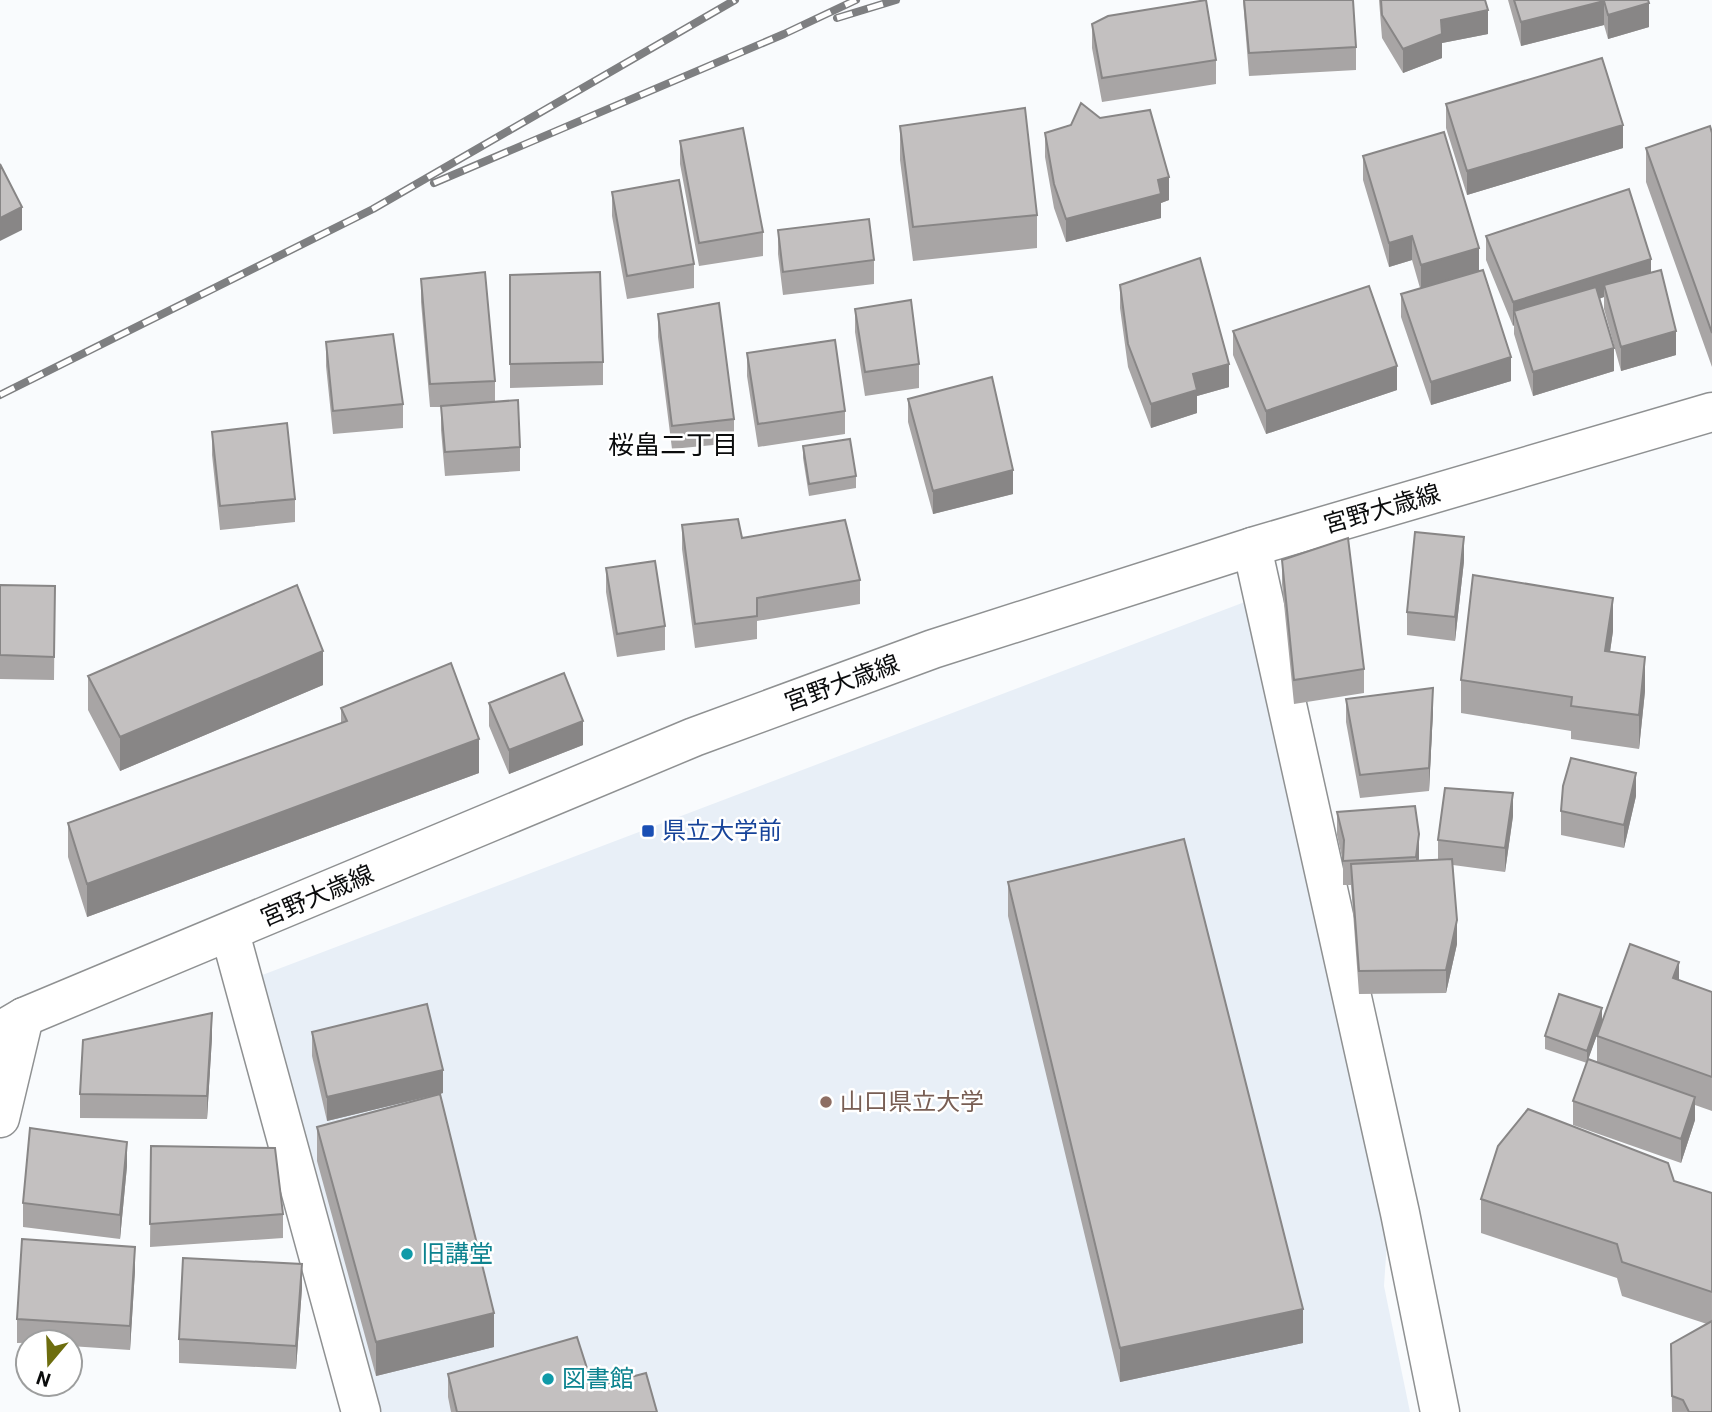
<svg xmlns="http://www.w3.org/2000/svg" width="1712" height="1412" font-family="Roboto,'Noto Sans JP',sans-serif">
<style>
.built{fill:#e8eff7}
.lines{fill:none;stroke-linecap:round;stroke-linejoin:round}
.minor-casing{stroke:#8f9192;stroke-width:41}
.major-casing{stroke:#8f9192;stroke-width:41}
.minor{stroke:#fff;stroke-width:38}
.major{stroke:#fff;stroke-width:38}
.rail-casing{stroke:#7e7f81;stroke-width:8}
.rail{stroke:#fff;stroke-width:5;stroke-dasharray:16;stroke-linecap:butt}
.wall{fill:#a8a5a5}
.shaded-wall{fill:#888686}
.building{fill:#c3c0c0;stroke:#888686;stroke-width:2}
.transit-dot{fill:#1a4fb4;stroke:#fff;stroke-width:2.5}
.education-dot{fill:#8d6e63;stroke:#fff;stroke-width:2.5}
.culture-dot{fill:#0f9aa8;stroke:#fff;stroke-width:2.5}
.labels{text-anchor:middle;stroke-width:5;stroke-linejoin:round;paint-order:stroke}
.street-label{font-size:24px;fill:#0b0c0d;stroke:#fff}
.transit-label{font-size:24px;fill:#164399;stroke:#fff;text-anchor:start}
.education-label{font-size:24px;fill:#785e54;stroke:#fff;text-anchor:start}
.culture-label{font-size:24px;fill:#0d838f;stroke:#fff;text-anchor:start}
.neighbourhood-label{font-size:26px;fill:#0b0c0d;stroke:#fff}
</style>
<rect width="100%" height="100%" fill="#f9fbfd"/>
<path class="built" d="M 1250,600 L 1388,1226 L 1384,1286 L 1410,1412 L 378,1412 L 257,977 Z"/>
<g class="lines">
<defs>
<path id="minor" d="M 1252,547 L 1400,1213 L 1440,1412
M 230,933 L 361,1412
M 0,1118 L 24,1017"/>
<path id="major" d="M 0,1031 L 24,1017 L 694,737 L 933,649 L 1252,547 L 1712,412"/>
</defs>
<use href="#minor" class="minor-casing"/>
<use href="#major" class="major-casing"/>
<use href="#minor" class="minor"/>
<use href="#major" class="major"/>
<defs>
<path id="rail" d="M 837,18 L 896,0
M 434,183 L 784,34 L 856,0
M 0,395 L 373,209 L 735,0"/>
</defs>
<use href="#rail" class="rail-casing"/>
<use href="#rail" class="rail"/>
</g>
<path class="wall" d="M 1243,0 L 1353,0 L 1356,47 L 1356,70 L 1249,76 Z
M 1379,0 L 1485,0 L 1488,34 L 1442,43 L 1442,58 L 1403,73 L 1382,38 Z
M 1508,0 L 1648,0 L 1649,27 L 1608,39 L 1604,25 L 1521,46 Z
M 1092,24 L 1216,60 L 1216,84 L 1102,102 L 1092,48 Z
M 1446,104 L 1623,148 L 1467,195 L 1446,128 Z
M 900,126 L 1037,215 L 1037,248 L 913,261 L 900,160 Z
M 1045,133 L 1169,200 L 1161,203 L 1161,218 L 1066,242 L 1054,208 L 1045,157 Z
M 1712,133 L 1712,367 L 1646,182 L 1646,148 Z
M 680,141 L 763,232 L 763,256 L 699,266 L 680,164 Z
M 1363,156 L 1479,271 L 1511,381 L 1431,405 L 1401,317 L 1401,294 L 1420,288 L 1412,260 L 1389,267 L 1363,180 Z
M 612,192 L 694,264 L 694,288 L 627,299 L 612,216 Z
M 778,230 L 874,260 L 874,284 L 783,295 L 778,254 Z
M 1486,236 L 1651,273 L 1676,355 L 1621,371 L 1604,309 L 1604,297 L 1599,299 L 1614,371 L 1533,396 L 1514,334 L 1514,325 L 1513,326 L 1486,260 Z
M 510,275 L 603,362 L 603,385 L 510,388 Z
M 421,279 L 495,381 L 495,402 L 520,447 L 520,471 L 445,476 L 441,430 L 441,407 L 430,407 L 421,302 Z
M 1120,285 L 1229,387 L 1197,396 L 1197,413 L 1151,428 L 1128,367 L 1120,308 Z
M 855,309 L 919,364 L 919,388 L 865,396 L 855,332 Z
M 658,314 L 734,419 L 734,443 L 672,449 L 658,337 Z
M 1233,331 L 1397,390 L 1266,434 L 1233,355 Z
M 326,342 L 403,404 L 403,428 L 333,434 L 326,366 Z
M 747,353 L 845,411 L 845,434 L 758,447 L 747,376 Z
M 908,399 L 1013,494 L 933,514 L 908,422 Z
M 212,432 L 295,499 L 295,522 L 220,530 L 212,455 Z
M 803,446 L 856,476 L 856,488 L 809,496 L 803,458 Z
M 682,525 L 742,538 L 860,580 L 860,604 L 757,621 L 757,639 L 695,648 L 682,549 Z
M 1282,560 L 1364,669 L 1364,693 L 1294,704 L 1282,584 Z
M 1464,561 L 1455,641 L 1407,635 L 1407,612 Z
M 606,568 L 665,626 L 665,650 L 617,657 L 606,592 Z
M 0,585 L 55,586 L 54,680 L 0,679 Z
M 1613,631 L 1610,652 L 1645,691 L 1639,749 L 1571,739 L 1571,731 L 1461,713 L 1461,680 Z
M 88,676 L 323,685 L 120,771 L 88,710 Z
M 1346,699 L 1433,711 L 1429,791 L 1360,798 L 1346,722 Z
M 489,703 L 583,745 L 509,774 L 489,726 Z
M 341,708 L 479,773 L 87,917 L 68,857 L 68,823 L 341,724 Z
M 1636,796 L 1624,848 L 1561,835 L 1561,811 Z
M 1415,806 L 1419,860 L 1438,859 L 1438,840 L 1513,816 L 1505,872 L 1453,865 L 1457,944 L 1446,993 L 1359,994 L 1351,885 L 1343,885 L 1343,862 L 1337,835 L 1337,812 Z
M 1008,882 L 1303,1343 L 1120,1382 L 1008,916 Z
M 1679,980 L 1712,992 L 1712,1111 L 1695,1105 L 1695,1120 L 1681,1163 L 1573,1125 L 1573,1101 L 1587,1063 L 1545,1049 L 1545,1036 L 1602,1021 L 1588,1059 L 1597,1062 L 1597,1036 Z
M 312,1032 L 443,1093 L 440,1094 L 494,1347 L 376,1376 L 317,1161 L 317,1127 L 434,1095 L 327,1121 L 312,1056 Z
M 212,1037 L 207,1119 L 80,1118 L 80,1094 Z
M 151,1146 L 283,1214 L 283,1238 L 150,1247 Z
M 127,1166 L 120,1239 L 23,1227 L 23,1203 Z
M 1674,1181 L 1712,1193 L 1712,1412 L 1672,1412 L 1671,1344 L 1707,1324 L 1622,1296 L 1617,1278 L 1481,1233 L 1481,1199 Z
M 135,1270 L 130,1350 L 70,1346 L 70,1342 L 17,1343 L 17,1319 Z
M 302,1288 L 296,1369 L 179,1363 L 179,1339 Z
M 448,1374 L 593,1387 L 657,1412 L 451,1412 L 448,1397 Z"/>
<path class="shaded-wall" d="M 1604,1 L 1604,25 L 1521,46 L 1521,22 Z
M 1649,3 L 1649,27 L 1608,39 L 1608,15 Z
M 1488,10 L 1488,34 L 1442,43 L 1442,58 L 1403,73 L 1403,49 L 1441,20 Z
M 1623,125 L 1623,148 L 1467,195 L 1467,171 Z
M 1169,177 L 1169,200 L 1161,203 L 1161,218 L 1066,242 L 1066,219 L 1158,180 Z
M 22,207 L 22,230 L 0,241 L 0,218 Z
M 1412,236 L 1412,260 L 1389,267 L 1389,243 Z
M 1479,248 L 1479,271 L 1421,289 L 1421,265 Z
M 1651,259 L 1651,282 L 1604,285 L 1604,297 L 1519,324 L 1514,311 L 1514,325 L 1513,326 L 1513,302 Z
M 1676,331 L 1676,355 L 1621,371 L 1621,347 Z
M 1614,348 L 1614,371 L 1533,396 L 1533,372 Z
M 1511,357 L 1511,381 L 1431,405 L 1431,382 Z
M 1229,364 L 1229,387 L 1197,396 L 1197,413 L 1151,428 L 1151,404 L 1193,374 Z
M 1397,366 L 1397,390 L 1266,434 L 1266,411 Z
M 1013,470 L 1013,494 L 933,514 L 933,491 Z
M 1464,537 L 1464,561 L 1455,641 L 1455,617 Z
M 1613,598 L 1613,631 L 1605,685 L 1605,651 Z
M 323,651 L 323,685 L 120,771 L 120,737 Z
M 1645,657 L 1645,691 L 1639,749 L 1639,715 Z
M 1433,688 L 1433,711 L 1429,791 L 1429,768 Z
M 583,721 L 583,745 L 509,774 L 509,750 Z
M 479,739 L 479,773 L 87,917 L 87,884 Z
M 1636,773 L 1636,796 L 1624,848 L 1624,825 Z
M 1513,793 L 1513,816 L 1505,872 L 1505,848 Z
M 1419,834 L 1419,858 L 1416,880 L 1416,857 Z
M 1457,920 L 1457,944 L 1446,993 L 1446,970 Z
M 1679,962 L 1679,996 L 1673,978 Z
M 1602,1008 L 1602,1021 L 1587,1063 L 1587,1051 Z
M 212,1013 L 212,1037 L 207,1119 L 207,1096 Z
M 443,1070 L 443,1093 L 327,1121 L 327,1097 Z
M 1695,1097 L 1695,1120 L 1681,1163 L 1681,1139 Z
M 127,1142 L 127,1166 L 120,1239 L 120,1215 Z
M 135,1247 L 135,1270 L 130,1350 L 130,1326 Z
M 302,1264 L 302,1288 L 296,1369 L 296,1346 Z
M 1303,1309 L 1303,1343 L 1120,1382 L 1120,1348 Z
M 494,1313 L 494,1347 L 376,1376 L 376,1342 Z"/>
<path class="building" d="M 1206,0 L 1216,60 L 1102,78 L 1092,24 L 1108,16 Z
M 1244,0 L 1353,0 L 1356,47 L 1249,53 Z
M 1381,0 L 1485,0 L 1488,10 L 1441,20 L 1442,34 L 1403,49 L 1382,15 Z
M 1514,0 L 1648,0 L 1649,3 L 1608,15 L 1604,1 L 1521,22 Z
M 1602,58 L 1623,125 L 1467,171 L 1446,104 Z
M 1081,103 L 1100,118 L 1150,110 L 1169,177 L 1158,180 L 1161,194 L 1066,219 L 1054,184 L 1045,133 L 1071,125 Z
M 1025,108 L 1037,215 L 913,227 L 900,126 Z
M 1710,126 L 1712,133 L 1712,333 L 1646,148 Z
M 743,128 L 763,232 L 699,243 L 680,141 Z
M 1444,132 L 1479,248 L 1421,265 L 1412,236 L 1389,243 L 1363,156 Z
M 0,164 L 22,207 L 0,218 Z
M 679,180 L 694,264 L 627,276 L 612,192 Z
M 1629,189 L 1651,259 L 1513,302 L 1486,236 Z
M 869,219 L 874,260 L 783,272 L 778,230 Z
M 1200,258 L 1229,364 L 1193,374 L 1197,390 L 1151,404 L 1128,344 L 1120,285 Z
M 1483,270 L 1511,357 L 1431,382 L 1401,294 Z
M 1661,270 L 1676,331 L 1621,347 L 1604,285 Z
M 485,272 L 495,381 L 430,384 L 421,279 Z
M 600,272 L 603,362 L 510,364 L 510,275 Z
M 1369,286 L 1397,366 L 1266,411 L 1233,331 Z
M 1596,287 L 1614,348 L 1533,372 L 1514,311 Z
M 911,300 L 919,364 L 865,372 L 855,309 Z
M 719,303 L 734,419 L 672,426 L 658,314 Z
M 393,334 L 403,404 L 333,411 L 326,342 Z
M 835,340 L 845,411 L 758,424 L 747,353 Z
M 992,377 L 1013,470 L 933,491 L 908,399 Z
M 518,400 L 520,447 L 445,452 L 441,406 Z
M 287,423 L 295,499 L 220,506 L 212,432 Z
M 850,439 L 856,476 L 809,484 L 803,446 Z
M 738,519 L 742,538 L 845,520 L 860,580 L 757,598 L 757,616 L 695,624 L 682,525 Z
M 1415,532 L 1464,537 L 1455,617 L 1407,612 Z
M 1348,538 L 1364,669 L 1294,680 L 1282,560 Z
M 655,561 L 665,626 L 617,634 L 606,568 Z
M 1473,575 L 1613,598 L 1605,651 L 1645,657 L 1639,715 L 1571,706 L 1572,697 L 1461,680 Z
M 0,585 L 55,586 L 54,657 L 0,655 Z
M 297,585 L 323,651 L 120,737 L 88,676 Z
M 451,663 L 479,739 L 87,884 L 68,823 L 347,721 L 341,708 Z
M 564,673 L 583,721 L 509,750 L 489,703 Z
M 1433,688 L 1429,768 L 1360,775 L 1346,699 Z
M 1571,758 L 1636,773 L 1624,825 L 1561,811 L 1563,786 Z
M 1445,788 L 1513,793 L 1505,848 L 1438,840 Z
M 1415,806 L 1419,834 L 1416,857 L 1343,861 L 1344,840 L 1337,812 Z
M 1184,839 L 1303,1309 L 1120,1348 L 1008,882 Z
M 1452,859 L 1457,920 L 1446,970 L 1359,971 L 1351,864 Z
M 1630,944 L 1679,962 L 1673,978 L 1712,992 L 1712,1077 L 1597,1036 Z
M 1559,994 L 1602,1008 L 1587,1051 L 1545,1036 Z
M 427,1004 L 443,1070 L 327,1097 L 312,1032 Z
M 212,1013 L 207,1096 L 80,1094 L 83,1040 Z
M 1588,1059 L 1695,1097 L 1681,1139 L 1573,1101 Z
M 440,1094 L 494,1313 L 376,1342 L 317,1127 Z
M 1528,1109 L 1668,1163 L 1674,1181 L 1712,1193 L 1712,1292 L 1622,1262 L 1617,1244 L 1481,1199 L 1498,1146 Z
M 30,1128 L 127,1142 L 120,1215 L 23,1203 Z
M 151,1146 L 275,1148 L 283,1214 L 150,1224 Z
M 22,1239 L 135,1247 L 130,1326 L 17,1319 Z
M 183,1258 L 302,1264 L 296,1346 L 179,1339 Z
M 1712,1321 L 1712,1412 L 1689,1412 L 1683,1400 L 1672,1396 L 1671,1344 Z
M 577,1337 L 593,1387 L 646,1373 L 657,1412 L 457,1412 L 448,1374 Z"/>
<rect class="transit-dot" x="641" y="824" width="14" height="14" rx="3.5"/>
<circle class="education-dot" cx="826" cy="1102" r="7"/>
<g class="culture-dot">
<circle cx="407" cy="1254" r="7"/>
<circle cx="548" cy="1379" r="7"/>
</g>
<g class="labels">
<g class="street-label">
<text transform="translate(1382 509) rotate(-16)" y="8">宮野大歳線</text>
<text transform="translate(842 683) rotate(-20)" y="8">宮野大歳線</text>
<text transform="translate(317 896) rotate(-23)" y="8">宮野大歳線</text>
</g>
<g class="transit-label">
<text x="662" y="839">県立大学前</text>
</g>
<g class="education-label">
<text x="840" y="1110">山口県立大学</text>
</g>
<g class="culture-label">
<text x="421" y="1262">旧講堂</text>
<text x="562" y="1387">図書館</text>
</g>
<g class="neighbourhood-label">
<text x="673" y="454">桜畠二丁目</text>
</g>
</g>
<g transform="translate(49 1363) rotate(199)"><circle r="33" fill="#ffffff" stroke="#9d9e9e" stroke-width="2"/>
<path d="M0-5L12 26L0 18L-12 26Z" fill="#6d6d0e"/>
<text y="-10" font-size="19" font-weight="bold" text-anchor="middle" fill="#0b0c0d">N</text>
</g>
</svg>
